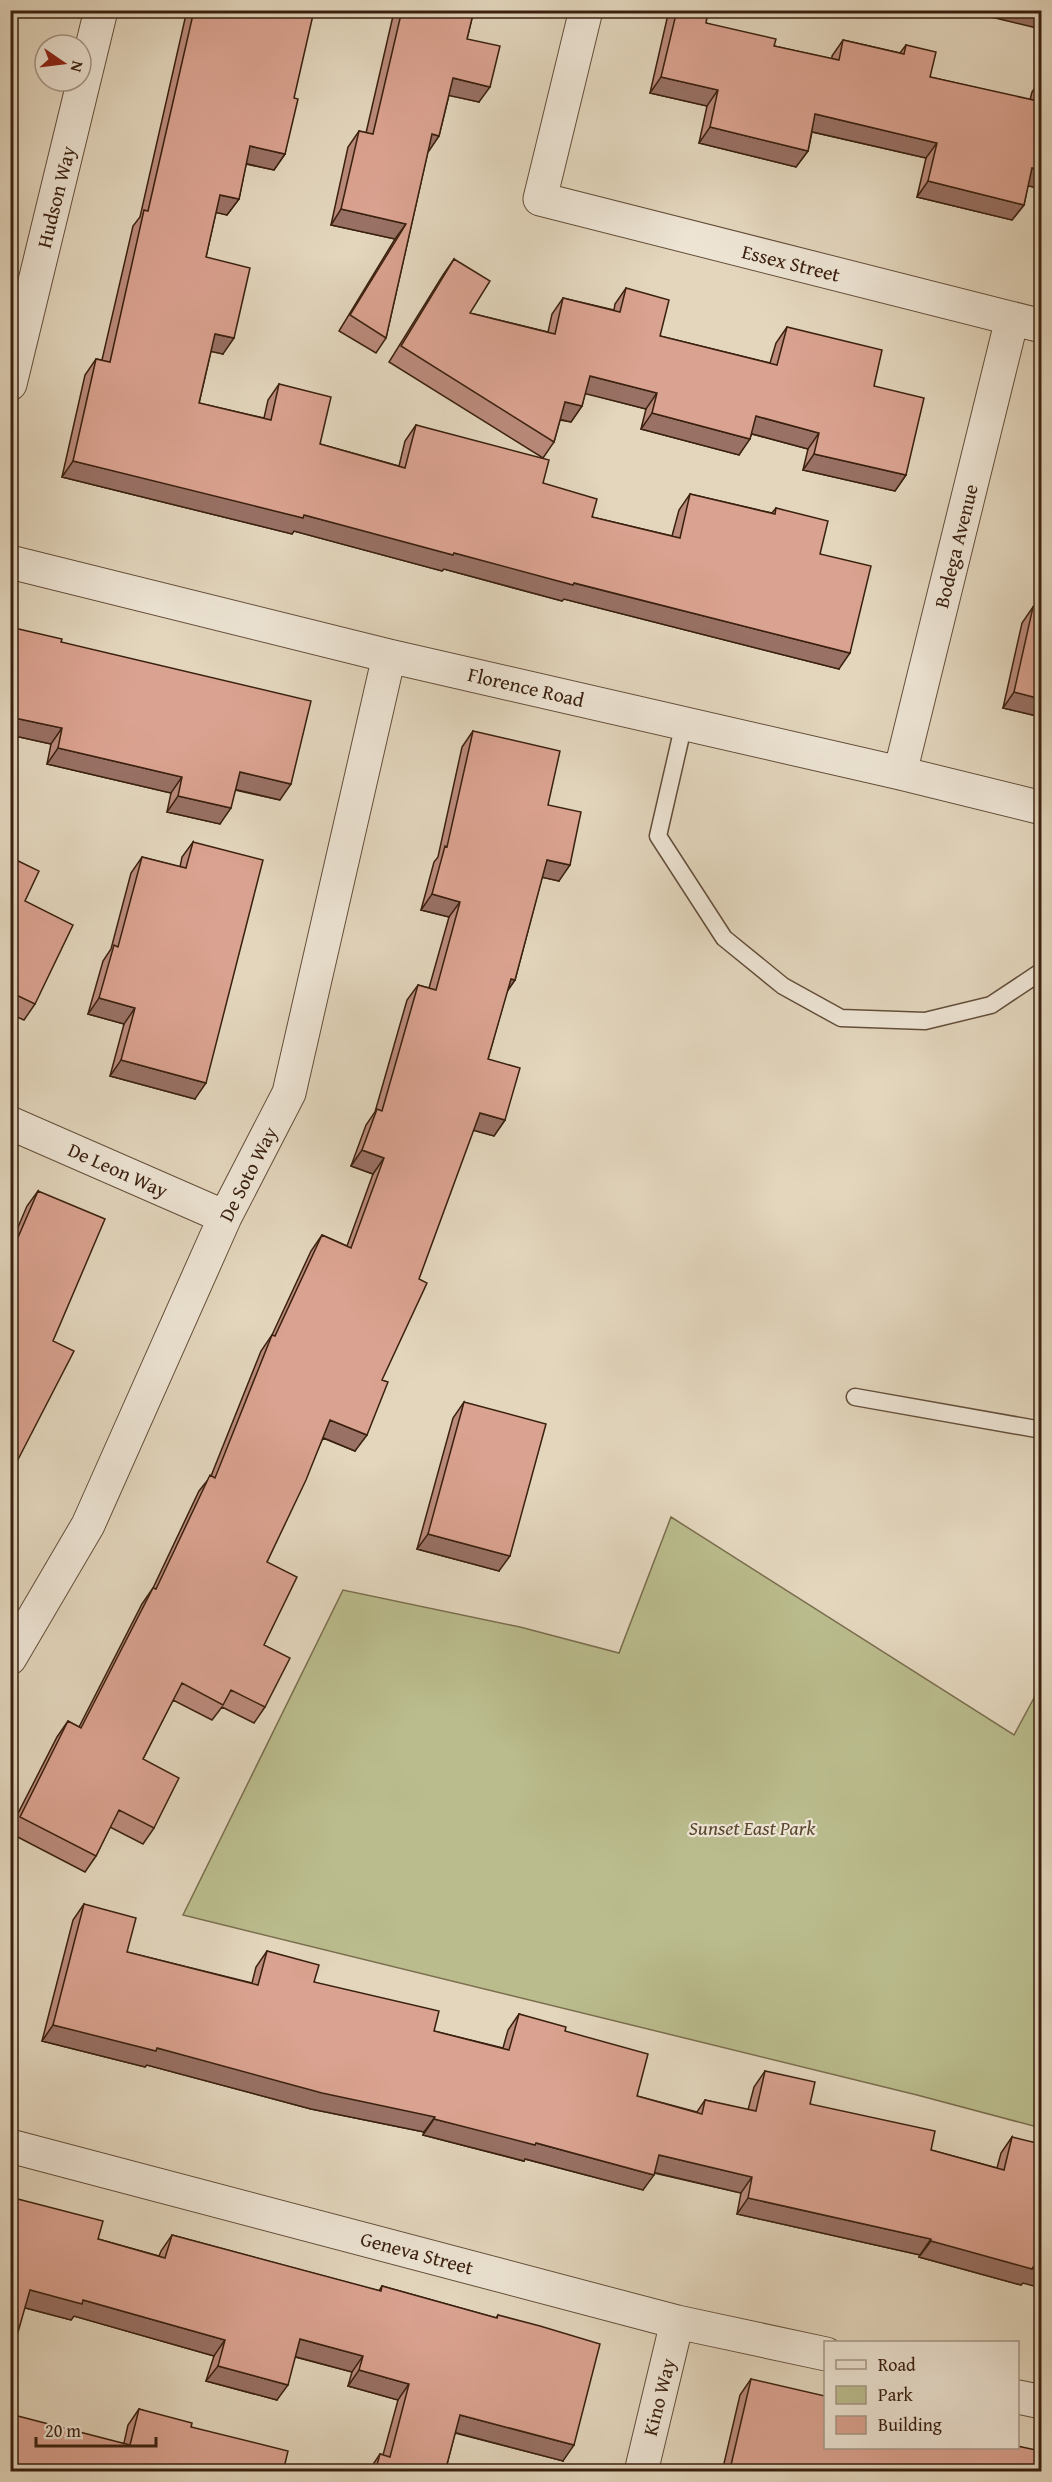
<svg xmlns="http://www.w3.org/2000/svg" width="1052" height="2482" font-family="'Gentium Book Plus',serif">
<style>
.green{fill:#babc8d;stroke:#7a6e4e;stroke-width:1.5}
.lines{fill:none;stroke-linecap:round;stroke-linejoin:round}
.service-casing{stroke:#644e3a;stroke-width:19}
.minor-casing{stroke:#644e3a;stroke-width:35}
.service{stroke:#ede4d4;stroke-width:16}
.minor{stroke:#ede4d4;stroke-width:33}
.wall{fill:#bb8b7c;stroke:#3a200f;stroke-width:1.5}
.shaded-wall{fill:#997165;stroke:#3a200f;stroke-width:1.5}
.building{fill:#daa290;stroke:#3a200f;stroke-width:1.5}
.labels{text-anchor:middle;stroke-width:4.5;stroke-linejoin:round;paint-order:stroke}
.street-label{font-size:20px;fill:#3a200f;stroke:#ede4d4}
.park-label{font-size:20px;font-style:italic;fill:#5a472e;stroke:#ede4d4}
</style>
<rect width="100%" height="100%" fill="#e3d6bd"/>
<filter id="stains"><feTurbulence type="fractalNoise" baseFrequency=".00333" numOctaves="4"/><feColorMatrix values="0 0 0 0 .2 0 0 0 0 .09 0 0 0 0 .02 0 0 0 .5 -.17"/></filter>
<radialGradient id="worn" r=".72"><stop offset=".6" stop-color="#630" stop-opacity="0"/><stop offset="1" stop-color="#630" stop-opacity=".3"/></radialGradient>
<path class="green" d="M 671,1517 L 1014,1735 L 1041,1685 L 1041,2128 L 917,2095 L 183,1915 L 343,1590 L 520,1627 L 619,1653 Z"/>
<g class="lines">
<defs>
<path id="service" d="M 684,723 L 658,836 L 724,938 L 783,986 L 841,1018 L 925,1021 L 991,1005 L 1042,971
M 855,1397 L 1042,1430"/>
<path id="minor" d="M 586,10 L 540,199 L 1042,326
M 10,384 L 101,10
M 10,562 L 389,656 L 900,773 L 1042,808
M 900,773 L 1012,319
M 10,1123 L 225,1217
M 10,1658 L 88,1525 L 225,1217 L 289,1093 L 389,656
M 10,2146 L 677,2322 L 826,2354
M 1018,2397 L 1042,2402
M 641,2472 L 677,2322"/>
</defs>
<use href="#service" class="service-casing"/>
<use href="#minor" class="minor-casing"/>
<use href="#service" class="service"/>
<use href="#minor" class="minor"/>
</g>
<path class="wall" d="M 187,10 L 294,10 L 294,98 L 285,154 L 274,170 L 246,164 L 239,199 L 227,215 L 216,212 L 206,257 L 223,354 L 211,351 L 199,403 L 264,418 L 268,400 L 279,384 L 320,444 L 399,466 L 405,441 L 416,425 L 543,483 L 592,517 L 672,536 L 679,510 L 690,494 L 772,513 L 776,508 L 820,554 L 839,669 L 564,599 L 562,601 L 444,569 L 442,571 L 294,531 L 292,534 L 62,477 L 85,375 L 96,359 L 102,360 L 133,226 L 140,217 Z
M 386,10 L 474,10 L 467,39 L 479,102 L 449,95 L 439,136 L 428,151 L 386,338 L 376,353 L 339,331 L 395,239 L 331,225 L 348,147 L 359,131 L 366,133 L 393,16 L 385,14 Z
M 669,10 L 708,10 L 706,23 L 774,46 L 832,59 L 832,56 L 843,40 L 900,53 L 906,45 L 930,77 L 1030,100 L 1032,92 L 1041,79 L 1041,77 L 1041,189 L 1028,185 L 1024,205 L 1012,220 L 917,197 L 926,158 L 812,132 L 808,151 L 796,167 L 699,143 L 707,106 L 650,93 Z
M 454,259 L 470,313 L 548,332 L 552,314 L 563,298 L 614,310 L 615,304 L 626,288 L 660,336 L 770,363 L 776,343 L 787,327 L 874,386 L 906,475 L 895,491 L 803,470 L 808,449 L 752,434 L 739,455 L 641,429 L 646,409 L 585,393 L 582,406 L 571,422 L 560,420 L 554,442 L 543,458 L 389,362 L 443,275 Z
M 1033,607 L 1041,717 L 1003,708 L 1022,623 Z
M 10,627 L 61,642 L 280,800 L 235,790 L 220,824 L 167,812 L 171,793 L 47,764 L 51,744 L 10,735 Z
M 473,731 L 548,805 L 559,881 L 542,877 L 515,980 L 507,991 L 488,1059 L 505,1120 L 494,1136 L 473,1130 L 355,1451 L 323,1438 L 267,1562 L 264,1645 L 265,1707 L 254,1723 L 222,1707 L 212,1720 L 173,1700 L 143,1759 L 154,1828 L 143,1844 L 110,1827 L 96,1856 L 85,1872 L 10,1833 L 10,1829 L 57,1737 L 68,1721 L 79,1727 L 142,1604 L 153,1588 L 199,1491 L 211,1476 L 261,1351 L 272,1335 L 311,1251 L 322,1235 L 347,1246 L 373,1174 L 351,1166 L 366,1125 L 375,1112 L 407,1000 L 418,985 L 429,988 L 449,917 L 421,910 L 434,862 L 438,857 L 462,747 Z
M 193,842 L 195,1099 L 110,1076 L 124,1024 L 88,1014 L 103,961 L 111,949 L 131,873 L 142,857 L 180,867 L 182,857 Z
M 10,857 L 25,901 L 35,1004 L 24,1020 L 10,1014 Z
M 38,1191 L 53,1341 L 10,1475 L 10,1246 L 27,1206 Z
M 464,1402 L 499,1571 L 417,1549 L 453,1418 Z
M 84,1904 L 127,1952 L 252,1983 L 256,1967 L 267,1951 L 314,1982 L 434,2031 L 503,2048 L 508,2030 L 519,2014 L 565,2031 L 637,2096 L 697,2112 L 705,2100 L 748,2110 L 754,2087 L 765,2071 L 810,2104 L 931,2150 L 997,2168 L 1001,2153 L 1012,2137 L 1023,2283 L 1021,2285 L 919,2257 L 920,2255 L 737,2214 L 741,2193 L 654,2173 L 643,2190 L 525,2159 L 524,2161 L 423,2135 L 424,2132 L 311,2109 L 147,2065 L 145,2067 L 42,2041 L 73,1920 Z
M 10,2197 L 98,2239 L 159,2256 L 161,2251 L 172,2235 L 379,2291 L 382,2286 L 496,2318 L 498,2315 L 563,2461 L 455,2433 L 445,2472 L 368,2472 L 380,2454 L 383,2455 L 398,2400 L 348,2386 L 352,2372 L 295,2357 L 277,2400 L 206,2381 L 214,2356 L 74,2316 L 71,2320 L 25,2308 Z
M 751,2379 L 825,2448 L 1041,2472 L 722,2472 L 740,2395 Z
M 139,2409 L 191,2427 L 283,2472 L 10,2472 L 124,2443 L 128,2425 Z"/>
<path class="shaded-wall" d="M 387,10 L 397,10 L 393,16 L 385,14 Z
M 962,10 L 1041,10 L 1041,29 Z
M 661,77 L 718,90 L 707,106 L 650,93 Z
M 453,78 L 490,87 L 479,102 L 442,94 Z
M 815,114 L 937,143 L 926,158 L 804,130 Z
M 710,127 L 808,151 L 796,167 L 699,143 Z
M 432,134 L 439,136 L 429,151 L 421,150 Z
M 250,146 L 285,154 L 274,170 L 239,162 Z
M 1032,168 L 1041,170 L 1041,189 L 1021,184 Z
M 928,181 L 1024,205 L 1012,220 L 917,197 Z
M 220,195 L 239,199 L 227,215 L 209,211 Z
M 341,209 L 406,224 L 395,239 L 331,225 Z
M 215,334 L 234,338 L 223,354 L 204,350 Z
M 590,376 L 657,393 L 646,409 L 579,392 Z
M 565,402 L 582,406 L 571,422 L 554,418 Z
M 652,413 L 750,439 L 739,455 L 641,429 Z
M 756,416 L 819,433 L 808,449 L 745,432 Z
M 814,454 L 906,475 L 895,491 L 803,470 Z
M 73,461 L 304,515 L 850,653 L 839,669 L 564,599 L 562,601 L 444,569 L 442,571 L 294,531 L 292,534 L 62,477 Z
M 1014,692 L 1041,699 L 1041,717 L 1003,708 Z
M 10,717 L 62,728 L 51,744 L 10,735 Z
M 58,748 L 182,777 L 171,793 L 47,764 Z
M 240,772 L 291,784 L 280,800 L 229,788 Z
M 178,796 L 231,808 L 220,824 L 167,812 Z
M 547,860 L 570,865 L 559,881 L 536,876 Z
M 432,894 L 460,902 L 449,917 L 421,910 Z
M 511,979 L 515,980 L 504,996 Z
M 99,998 L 135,1008 L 124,1024 L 88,1014 Z
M 121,1060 L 206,1083 L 195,1099 L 110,1076 Z
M 480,1113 L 505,1120 L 494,1136 L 469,1129 Z
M 362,1150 L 384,1158 L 373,1174 L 351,1166 Z
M 330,1420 L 367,1435 L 355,1451 L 319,1436 Z
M 428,1534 L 510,1556 L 499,1571 L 417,1549 Z
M 53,2025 L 157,2048 L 435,2117 L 424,2132 L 311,2109 L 147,2065 L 145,2067 L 42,2041 Z
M 434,2119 L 536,2143 L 654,2175 L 643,2190 L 525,2159 L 524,2161 L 423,2135 Z
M 659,2155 L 752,2177 L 741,2193 L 648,2171 Z
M 748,2198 L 931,2239 L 920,2255 L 737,2214 Z
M 931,2241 L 1041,2269 L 1041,2288 L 1023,2283 L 1021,2285 L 919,2257 Z
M 30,2290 L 83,2300 L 225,2340 L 214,2356 L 74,2316 L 71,2320 L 18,2306 Z
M 300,2339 L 363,2356 L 352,2372 L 289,2355 Z
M 218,2366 L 288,2385 L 277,2400 L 206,2381 Z
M 359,2370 L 409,2384 L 398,2400 L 348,2386 Z
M 460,2415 L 574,2445 L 563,2461 L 449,2431 Z
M 731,2465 L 761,2472 L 727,2472 Z"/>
<path class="building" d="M 10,10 L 14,10 L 10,24 Z
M 194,10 L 294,10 L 313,15 L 294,98 L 298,99 L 285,154 L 250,146 L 239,199 L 220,195 L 206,257 L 250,268 L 234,338 L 215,334 L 199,403 L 271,420 L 279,384 L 331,397 L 320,444 L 405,468 L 416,425 L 549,460 L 543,483 L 597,499 L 592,517 L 680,538 L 690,494 L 775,514 L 776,508 L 828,521 L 820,554 L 871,566 L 850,653 L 574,583 L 573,585 L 454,553 L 453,555 L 304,515 L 303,518 L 73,461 L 96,359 L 110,362 L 144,210 L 148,211 Z
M 402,10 L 474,10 L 467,39 L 500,46 L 490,87 L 453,78 L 439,136 L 432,134 L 386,338 L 350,315 L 406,224 L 341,209 L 359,131 L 373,134 Z
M 677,10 L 708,10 L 706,23 L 776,39 L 774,46 L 839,60 L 843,40 L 904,54 L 906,45 L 936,52 L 930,77 L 1038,101 L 1041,84 L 1041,170 L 1032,168 L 1024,205 L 928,181 L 937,143 L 815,114 L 808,151 L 710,127 L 718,90 L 661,77 Z
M 454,259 L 490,281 L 470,313 L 555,334 L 563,298 L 620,312 L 626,288 L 669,300 L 660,336 L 777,365 L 787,327 L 882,350 L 874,386 L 924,398 L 906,475 L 814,454 L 819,433 L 756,416 L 750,439 L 652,413 L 657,393 L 590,376 L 582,406 L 565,402 L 554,442 L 401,346 Z
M 1033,607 L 1041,608 L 1041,699 L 1014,692 Z
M 10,627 L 62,639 L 61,642 L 311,701 L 291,784 L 240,772 L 231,808 L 178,796 L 182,777 L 58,748 L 62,728 L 10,717 Z
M 473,731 L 560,751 L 548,805 L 581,812 L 570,865 L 547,860 L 515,980 L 511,979 L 488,1059 L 520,1068 L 505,1120 L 480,1113 L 419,1279 L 427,1283 L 382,1380 L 388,1382 L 367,1435 L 330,1420 L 306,1480 L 267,1562 L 297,1577 L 264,1645 L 290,1658 L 265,1707 L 231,1690 L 223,1705 L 182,1683 L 143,1759 L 179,1778 L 154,1828 L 119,1810 L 96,1856 L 20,1817 L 68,1721 L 81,1728 L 153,1588 L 156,1589 L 210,1475 L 215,1478 L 272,1335 L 275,1336 L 322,1235 L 351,1248 L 384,1158 L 362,1150 L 377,1109 L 382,1111 L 418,985 L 436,990 L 460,902 L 432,894 L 445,846 L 447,847 Z
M 193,842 L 263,860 L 206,1083 L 121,1060 L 135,1008 L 99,998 L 114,945 L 118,947 L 142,857 L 186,868 Z
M 10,857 L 39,871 L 25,901 L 73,925 L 35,1004 L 10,992 Z
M 38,1191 L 105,1219 L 53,1341 L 74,1351 L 10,1475 L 10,1256 Z
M 464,1402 L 546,1424 L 510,1556 L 428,1534 Z
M 84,1904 L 136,1918 L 127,1952 L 258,1985 L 267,1951 L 319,1965 L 314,1982 L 439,2011 L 434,2031 L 509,2050 L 519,2014 L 566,2027 L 565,2031 L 648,2054 L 637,2096 L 702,2114 L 705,2100 L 756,2111 L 765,2071 L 815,2082 L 810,2104 L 935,2131 L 931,2150 L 1004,2170 L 1012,2137 L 1041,2144 L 1041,2269 L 1033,2267 L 1032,2269 L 931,2241 L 931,2239 L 748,2198 L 752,2177 L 659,2155 L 654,2175 L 536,2143 L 535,2145 L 434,2119 L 435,2117 L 322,2093 L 157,2048 L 156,2051 L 53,2025 Z
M 10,2197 L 103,2221 L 98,2239 L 165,2258 L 172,2235 L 381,2291 L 382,2286 L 497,2318 L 498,2315 L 540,2326 L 600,2344 L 574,2445 L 460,2415 L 445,2472 L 375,2472 L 380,2454 L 390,2457 L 409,2384 L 359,2370 L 363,2356 L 300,2339 L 288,2385 L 218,2366 L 225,2340 L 83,2300 L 82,2304 L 30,2290 L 10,2360 Z
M 751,2379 L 825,2396 L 825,2448 L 1017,2448 L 1017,2446 L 1041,2451 L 1041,2472 L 761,2472 L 731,2465 Z
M 139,2409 L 192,2423 L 191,2427 L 288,2451 L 283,2472 L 10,2472 L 10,2414 L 130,2445 Z"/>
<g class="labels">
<g class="street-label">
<text transform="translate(56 197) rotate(-76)" y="7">Hudson Way</text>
<text transform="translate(791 263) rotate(14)" y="7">Essex Street</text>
<text transform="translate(956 546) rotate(-76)" y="7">Bodega Avenue</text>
<text transform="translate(526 687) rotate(13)" y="7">Florence Road</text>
<text transform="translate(118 1170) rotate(24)" y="7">De Leon Way</text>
<text transform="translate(248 1174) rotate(-63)" y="7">De Soto Way</text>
<text transform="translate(417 2253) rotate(15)" y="7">Geneva Street</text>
<text transform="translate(659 2397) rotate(-76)" y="7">Kino Way</text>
</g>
<g class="park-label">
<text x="752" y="1835">Sunset East Park</text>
</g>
</g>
<rect width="1052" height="2482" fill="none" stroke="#e3d6bd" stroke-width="36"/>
<rect x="12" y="12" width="1028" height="2458" fill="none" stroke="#3a200f" stroke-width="3"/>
<rect x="18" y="18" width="1016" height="2446" fill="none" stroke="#3a200f" stroke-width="1.5"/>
<rect x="824" y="2341" width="195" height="108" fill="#ede4d4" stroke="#a59685" stroke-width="1.5"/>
<rect x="836" y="2360" width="30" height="9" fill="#ede4d4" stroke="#a59685" stroke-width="1.5"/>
<text x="878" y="2371" font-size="18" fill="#3a200f">Road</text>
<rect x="836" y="2386" width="30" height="18" fill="#babc8d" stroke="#a59685" stroke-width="1.5"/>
<text x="878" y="2401" font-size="18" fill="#3a200f">Park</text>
<rect x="836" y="2416" width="30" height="18" fill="#daa290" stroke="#a59685" stroke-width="1.5"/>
<text x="878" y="2431" font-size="18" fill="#3a200f">Building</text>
<g transform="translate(63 63) rotate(104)"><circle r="28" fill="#ede4d4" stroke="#a59685" stroke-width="1.5"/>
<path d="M0-4.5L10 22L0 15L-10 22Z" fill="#8f2418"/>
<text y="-9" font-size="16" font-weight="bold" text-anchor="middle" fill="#3a200f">N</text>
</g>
<path d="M36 2437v9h120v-9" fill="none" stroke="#3a200f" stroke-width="3"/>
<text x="45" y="2437" font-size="18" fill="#3a200f" stroke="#ede4d4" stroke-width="4.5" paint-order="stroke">20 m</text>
<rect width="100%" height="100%" filter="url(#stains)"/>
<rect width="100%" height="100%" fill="url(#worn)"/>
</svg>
